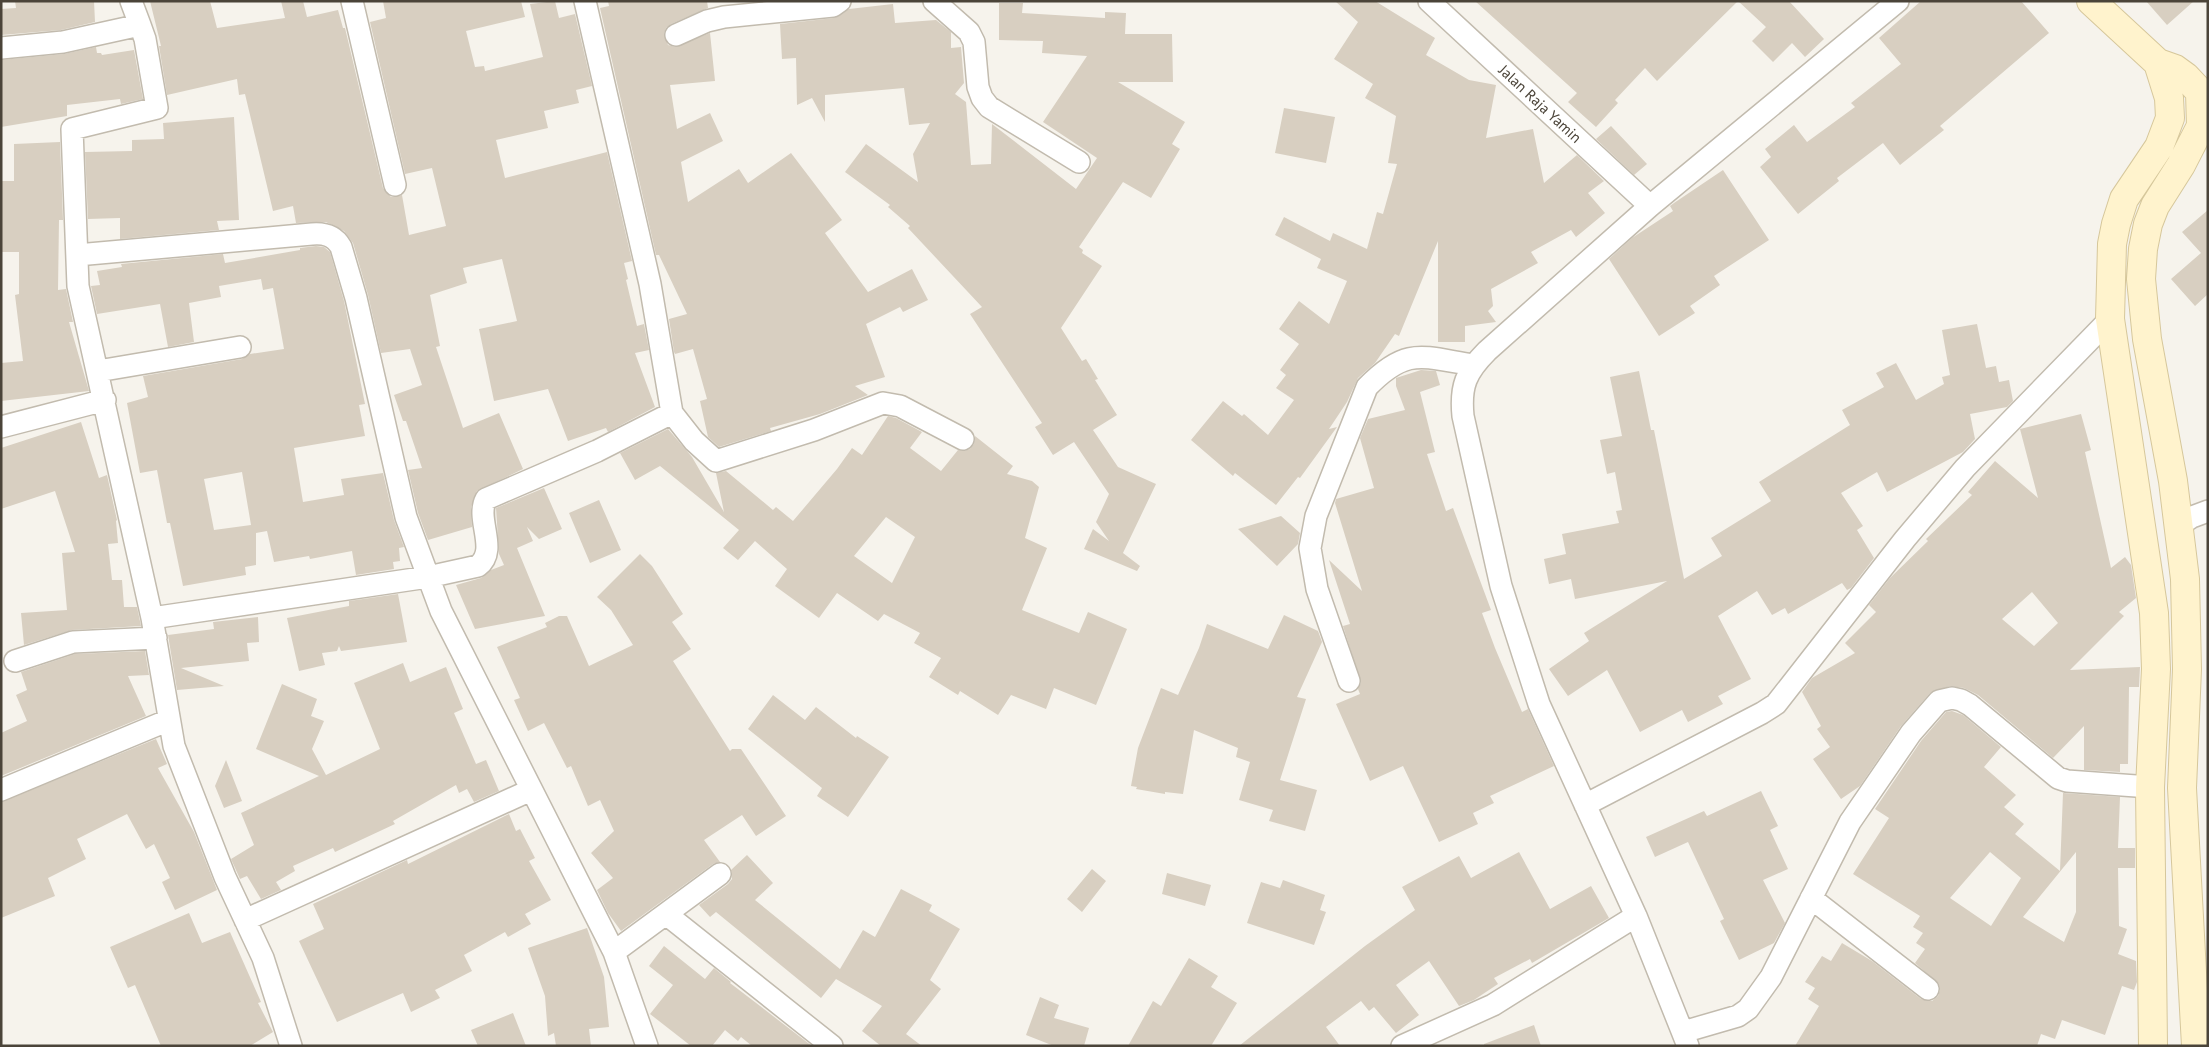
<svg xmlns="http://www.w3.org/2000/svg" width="2209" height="1047" font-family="'PT Sans',sans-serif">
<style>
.building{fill:#d8cfc1;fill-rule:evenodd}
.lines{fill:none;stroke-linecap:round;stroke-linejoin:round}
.street-casing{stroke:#c2bbae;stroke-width:24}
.secondary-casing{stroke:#d6c79b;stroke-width:30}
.street{stroke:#fff;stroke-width:21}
.secondary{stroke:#fff3cd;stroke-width:28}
.labels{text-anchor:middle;stroke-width:4.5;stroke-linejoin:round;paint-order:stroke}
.street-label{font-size:15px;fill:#4b4439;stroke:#fff}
</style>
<rect width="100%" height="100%" fill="#f6f3ec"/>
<path class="building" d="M 15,1 L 94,1 L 95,22 L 61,30 L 1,35 L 1,9 L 16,8 Z
M 150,1 L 210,1 L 217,28 L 285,18 L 281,1 L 303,1 L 307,17 L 338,10 L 343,28 L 345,28 L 383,188 L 391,197 L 402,195 L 409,235 L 446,226 L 432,168 L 405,174 L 370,22 L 386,18 L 383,1 L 521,1 L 525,17 L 466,31 L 475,67 L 484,66 L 485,71 L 543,57 L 530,4 L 555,1 L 559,18 L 575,14 L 592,86 L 576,90 L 579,103 L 544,111 L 548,128 L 496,140 L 505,178 L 607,152 L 632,261 L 624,263 L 628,279 L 626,280 L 637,326 L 644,324 L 649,350 L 635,353 L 655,407 L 608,432 L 606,428 L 568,441 L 548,389 L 494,401 L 479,329 L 517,321 L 502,259 L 463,268 L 467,283 L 430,295 L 440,346 L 436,347 L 463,428 L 499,413 L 523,469 L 477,491 L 471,507 L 472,527 L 428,540 L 418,513 L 408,470 L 422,468 L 406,421 L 403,421 L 394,395 L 422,385 L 410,349 L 381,353 L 368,295 L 353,243 L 344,231 L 326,222 L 296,223 L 293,206 L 273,211 L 245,94 L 239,95 L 237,79 L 167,95 L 159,46 L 161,46 Z
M 608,1 L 707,1 L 708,8 L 671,24 L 666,28 L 664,34 L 668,45 L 675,47 L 710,33 L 715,81 L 670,85 L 677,129 L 710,113 L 723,141 L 681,162 L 688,202 L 739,169 L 748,183 L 791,153 L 842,220 L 825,233 L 868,292 L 912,269 L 928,300 L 903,312 L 900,307 L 866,324 L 885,377 L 855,386 L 868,395 L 820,414 L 770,428 L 771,431 L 722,446 L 719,447 L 708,437 L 700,401 L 707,399 L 693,349 L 675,354 L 674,352 L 669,319 L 687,314 L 659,255 L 656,255 L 600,8 L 609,6 Z
M 1335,1 L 1375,1 L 1435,38 L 1426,55 L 1469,80 L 1496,85 L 1486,138 L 1533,129 L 1544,183 L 1577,155 L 1604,181 L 1588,193 L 1605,213 L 1576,237 L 1571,230 L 1531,252 L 1538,263 L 1491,289 L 1493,306 L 1488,311 L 1496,322 L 1465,326 L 1465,342 L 1438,342 L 1438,241 L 1399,336 L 1395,334 L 1375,363 L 1358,378 L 1347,402 L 1329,429 L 1337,427 L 1300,478 L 1298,477 L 1276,505 L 1235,473 L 1233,476 L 1191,440 L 1223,401 L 1242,416 L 1244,414 L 1268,435 L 1294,400 L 1276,388 L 1286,375 L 1280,370 L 1299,344 L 1279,329 L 1299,301 L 1329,324 L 1347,281 L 1317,268 L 1321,259 L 1275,235 L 1284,217 L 1330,241 L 1333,233 L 1367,249 L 1377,212 L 1383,214 L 1397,164 L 1388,163 L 1396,116 L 1365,98 L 1373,84 L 1334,59 L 1358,22 Z
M 1475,1 L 1738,1 L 1657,81 L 1645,68 L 1615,100 L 1618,103 L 1596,127 L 1568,102 L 1577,93 Z
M 1738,1 L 1789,1 L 1824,39 L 1805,57 L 1792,43 L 1773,62 L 1752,41 L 1766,27 Z
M 1921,1 L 2021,1 L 2049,33 L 1940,126 L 1944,130 L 1900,165 L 1883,143 L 1837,178 L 1839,181 L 1798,214 L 1760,167 L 1771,157 L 1765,149 L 1794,125 L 1807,142 L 1855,107 L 1851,103 L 1901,64 L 1879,38 Z
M 2146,1 L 2194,1 L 2167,25 Z
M 999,3 L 1023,3 L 1022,13 L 1105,18 L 1105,12 L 1126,13 L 1125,34 L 1172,34 L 1173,82 L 1118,82 L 1185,122 L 1172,144 L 1180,149 L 1151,198 L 1123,182 L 1079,247 L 1083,250 L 1082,253 L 1102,266 L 1061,328 L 1082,361 L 1086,359 L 1098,379 L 1095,380 L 1117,415 L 1093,430 L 1118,467 L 1156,484 L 1123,553 L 1140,566 L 1137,571 L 1084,549 L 1093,529 L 1109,541 L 1096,522 L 1109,494 L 1074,442 L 1053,455 L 1035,427 L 1042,423 L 970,314 L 982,307 L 908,228 L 910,226 L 888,207 L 890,205 L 845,172 L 866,144 L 918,182 L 913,154 L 930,123 L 909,125 L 904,88 L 825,95 L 825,122 L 812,98 L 797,105 L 796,58 L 782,59 L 780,24 L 834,18 L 849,9 L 893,4 L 895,23 L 936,20 L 951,32 L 951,48 L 961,47 L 964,83 L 955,94 L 966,102 L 971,165 L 991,164 L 992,124 L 1076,189 L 1097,158 L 1043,122 L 1087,56 L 1042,53 L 1043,41 L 999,40 Z
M 96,47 L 97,53 L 101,53 L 102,55 L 134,50 L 143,99 L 121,104 L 120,99 L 67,105 L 67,116 L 1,127 L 1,60 L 64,54 Z
M 1284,108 L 1335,117 L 1326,163 L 1275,153 Z
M 234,117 L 239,220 L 217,221 L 219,230 L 120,239 L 120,218 L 88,219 L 85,152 L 132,151 L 132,140 L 164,139 L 163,123 Z
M 1611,126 L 1647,164 L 1634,175 L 1596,139 Z
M 60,142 L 63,220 L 59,220 L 58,290 L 66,289 L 73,322 L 69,322 L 89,391 L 1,401 L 1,363 L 23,361 L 15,295 L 19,294 L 19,252 L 1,252 L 1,181 L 14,181 L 14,144 Z
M 1723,170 L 1769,240 L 1714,276 L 1720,285 L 1690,306 L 1695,313 L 1659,336 L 1609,259 L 1632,238 L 1673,211 L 1670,206 L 1674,203 Z
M 2208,210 L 2208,294 L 2195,306 L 2171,279 L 2201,253 L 2182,232 Z
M 316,246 L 324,247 L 330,252 L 344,301 L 365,404 L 359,405 L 365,436 L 294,448 L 303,502 L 344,495 L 341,479 L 383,473 L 394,520 L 404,547 L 399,548 L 400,561 L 393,562 L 394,569 L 356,575 L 352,551 L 310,559 L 309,556 L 274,562 L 267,531 L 256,533 L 256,565 L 245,567 L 246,575 L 183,586 L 170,523 L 167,523 L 157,470 L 140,473 L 127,403 L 148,397 L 143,376 L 242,359 L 250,354 L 284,349 L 273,288 L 263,290 L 261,279 L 219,286 L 221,297 L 189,303 L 194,342 L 168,347 L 160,304 L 97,314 L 91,286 L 100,285 L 97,271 L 122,267 L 121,264 L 223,254 L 225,263 L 300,250 L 300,248 ZM 242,472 L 251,525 L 214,530 L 204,479 Z
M 1977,324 L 1986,368 L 1996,366 L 1999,382 L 2009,380 L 2013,401 L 2007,407 L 1970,414 L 1975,439 L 1963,452 L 1887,492 L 1877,472 L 1841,493 L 1863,526 L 1857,530 L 1874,558 L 1851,588 L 1847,590 L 1842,583 L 1788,614 L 1785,608 L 1772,615 L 1757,591 L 1718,616 L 1751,679 L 1718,696 L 1723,704 L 1688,722 L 1682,710 L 1640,732 L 1607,670 L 1568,696 L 1549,669 L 1589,641 L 1584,633 L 1667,581 L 1575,599 L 1571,579 L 1549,584 L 1544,559 L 1566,554 L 1562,534 L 1619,523 L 1616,511 L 1622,510 L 1615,472 L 1607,474 L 1600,440 L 1622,436 L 1610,377 L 1639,371 L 1651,430 L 1654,430 L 1684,579 L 1722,556 L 1711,538 L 1771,501 L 1759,482 L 1850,425 L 1842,410 L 1884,387 L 1876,373 L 1896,363 L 1916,400 L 1944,384 L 1942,377 L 1950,375 L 1942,330 Z
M 1421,370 L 1436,371 L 1440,385 L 1420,392 L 1435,452 L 1427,454 L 1446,511 L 1453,508 L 1491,610 L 1482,613 L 1495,648 L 1522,712 L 1528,709 L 1554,766 L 1490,796 L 1494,803 L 1473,813 L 1478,824 L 1439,842 L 1403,766 L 1370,781 L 1336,704 L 1360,694 L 1358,689 L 1361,683 L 1343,626 L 1350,624 L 1329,560 L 1362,591 L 1335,503 L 1336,499 L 1374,488 L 1360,438 L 1368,419 L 1405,410 L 1396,386 L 1396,378 Z
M 2081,414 L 2091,450 L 2085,452 L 2111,568 L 2125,557 L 2131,565 L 2136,598 L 2119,612 L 2124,616 L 2070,670 L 2140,667 L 2139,687 L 2129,687 L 2128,764 L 2120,764 L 2120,772 L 2084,770 L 2084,726 L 2053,758 L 1978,695 L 1964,688 L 1950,686 L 1930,693 L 1901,726 L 1860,786 L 1841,799 L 1813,759 L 1830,747 L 1817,729 L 1821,726 L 1802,692 L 1812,678 L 1855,653 L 1845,643 L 1876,612 L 1869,605 L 1890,578 L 1928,541 L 1926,539 L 1972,495 L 1968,492 L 1995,461 L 2038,498 L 2020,429 ZM 2032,592 L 2058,623 L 2034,646 L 2002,619 Z
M 888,416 L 896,418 L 922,432 L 910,448 L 941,471 L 958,450 L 964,451 L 970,449 L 974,444 L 975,436 L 1013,466 L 1007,474 L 1032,481 L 1039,487 L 1025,538 L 1047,548 L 1022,610 L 1079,633 L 1088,612 L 1127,629 L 1096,705 L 1054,688 L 1046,709 L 1011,695 L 998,715 L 960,691 L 958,695 L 929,677 L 941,658 L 914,643 L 920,633 L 884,614 L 878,621 L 837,593 L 819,618 L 775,586 L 787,569 L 755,541 L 738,560 L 723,548 L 739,530 L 660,466 L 635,480 L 620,453 L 668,429 L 692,457 L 724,512 L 716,473 L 726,471 L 773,510 L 776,507 L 793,521 L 837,469 L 852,448 L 862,455 ZM 886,517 L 915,537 L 892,583 L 854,556 Z
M 81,422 L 99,478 L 107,475 L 117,520 L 116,521 L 118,543 L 108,544 L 112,580 L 122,580 L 124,607 L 137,607 L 141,626 L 72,630 L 24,645 L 21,613 L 67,610 L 62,553 L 75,552 L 55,491 L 1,509 L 1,448 Z
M 544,488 L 562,529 L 539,539 L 527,527 L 533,541 L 517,548 L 545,616 L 475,629 L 456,585 L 481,578 L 491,570 L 504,565 L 499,554 L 496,508 Z
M 599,500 L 621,550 L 590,563 L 569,513 Z
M 1281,516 L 1300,533 L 1298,544 L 1277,566 L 1238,529 Z
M 640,554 L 652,566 L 683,614 L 672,622 L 691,649 L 673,661 L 730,751 L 732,749 L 741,749 L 786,816 L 756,836 L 742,815 L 704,840 L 720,862 L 713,864 L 621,931 L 608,913 L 597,890 L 613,878 L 591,853 L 614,831 L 600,800 L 588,806 L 571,766 L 567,768 L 544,723 L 528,731 L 514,700 L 520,698 L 497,647 L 547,627 L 545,623 L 559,616 L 567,616 L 589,666 L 633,645 L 611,610 L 597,597 Z
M 398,594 L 407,642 L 341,651 L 339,646 L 337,651 L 322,653 L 325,665 L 299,671 L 287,618 L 349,606 L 349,601 Z
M 1284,615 L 1318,631 L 1322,642 L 1297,697 L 1306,699 L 1280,780 L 1317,790 L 1305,831 L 1269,821 L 1273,810 L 1239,800 L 1250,762 L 1236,757 L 1238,748 L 1194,730 L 1183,794 L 1165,792 L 1165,794 L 1136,789 L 1137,787 L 1131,786 L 1138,748 L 1161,688 L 1178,695 L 1199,648 L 1207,624 L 1268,649 Z
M 258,617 L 259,642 L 247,643 L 249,661 L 181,668 L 224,686 L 177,690 L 168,635 L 214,629 L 213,622 Z
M 145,651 L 149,675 L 128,676 L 146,716 L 1,776 L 1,733 L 27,721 L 16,695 L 27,690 L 21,672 L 75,654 Z
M 403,663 L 410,682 L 446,667 L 463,709 L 454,713 L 476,764 L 486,760 L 499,791 L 474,802 L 467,789 L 459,793 L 456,785 L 393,821 L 395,824 L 335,852 L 333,848 L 293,866 L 295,871 L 276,882 L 281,890 L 261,899 L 247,876 L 240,879 L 231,859 L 254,845 L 241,813 L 319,776 L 256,749 L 282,684 L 317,699 L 311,716 L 324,721 L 312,749 L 326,775 L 380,749 L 354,683 Z
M 773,695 L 805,720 L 816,707 L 856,738 L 857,736 L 889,757 L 848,817 L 817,796 L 822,788 L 748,729 Z
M 1952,711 L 1963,715 L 2001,747 L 1984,767 L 2016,795 L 2004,807 L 2024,824 L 2015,834 L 2060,871 L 2063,793 L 2120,797 L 2118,848 L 2135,848 L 2135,868 L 2118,868 L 2119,926 L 2127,929 L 2118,954 L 2136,961 L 2137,982 L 2134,990 L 2122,986 L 2105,1035 L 2062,1020 L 2055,1039 L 2041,1034 L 2037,1046 L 1795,1046 L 1819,1006 L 1808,999 L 1815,988 L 1805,982 L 1822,956 L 1831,961 L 1842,943 L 1872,961 L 1921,999 L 1932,1001 L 1938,996 L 1940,990 L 1939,984 L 1915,963 L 1925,949 L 1916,943 L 1923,933 L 1913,927 L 1920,916 L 1853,874 L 1889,818 L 1875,809 L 1921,741 L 1946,712 ZM 1990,852 L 2021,878 L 1991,926 L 1950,898 ZM 2076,852 L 2076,912 L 2064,942 L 2023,917 Z
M 156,739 L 167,764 L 158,768 L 194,832 L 217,890 L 175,910 L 162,882 L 170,878 L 154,844 L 146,849 L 127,814 L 77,839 L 86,859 L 48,878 L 55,896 L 1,918 L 1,802 Z
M 226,760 L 242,801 L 224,808 L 215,786 Z
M 1761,791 L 1778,826 L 1770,830 L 1788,869 L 1763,880 L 1785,923 L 1774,943 L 1739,960 L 1720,921 L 1724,919 L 1688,842 L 1655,857 L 1646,837 L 1704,811 L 1707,816 Z
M 509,814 L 516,831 L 520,829 L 535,858 L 529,861 L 551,900 L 525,914 L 531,924 L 508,937 L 505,932 L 464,955 L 472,971 L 435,990 L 440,998 L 411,1012 L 403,993 L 337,1022 L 299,941 L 324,929 L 313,904 L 407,860 L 408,864 Z
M 1519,852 L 1550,909 L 1591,886 L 1609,918 L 1532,963 L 1530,959 L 1494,978 L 1498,984 L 1474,1000 L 1459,1006 L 1429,961 L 1396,985 L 1419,1015 L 1396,1033 L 1374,1007 L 1369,1011 L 1361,1001 L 1326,1027 L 1340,1046 L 1239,1046 L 1365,946 L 1415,910 L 1402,887 L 1459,856 L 1471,878 Z
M 747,855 L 773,883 L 755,900 L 840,969 L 863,930 L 875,937 L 901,889 L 932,905 L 929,911 L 960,929 L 930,980 L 941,989 L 906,1034 L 922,1046 L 881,1046 L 862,1031 L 882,1006 L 836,979 L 821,998 L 716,912 L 710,917 L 699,905 L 728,884 L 732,879 L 731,870 Z
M 1092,869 L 1106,881 L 1082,912 L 1067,899 Z
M 1167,873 L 1211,885 L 1205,906 L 1162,894 Z
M 1283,880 L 1325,895 L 1320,910 L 1326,912 L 1314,945 L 1247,923 L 1261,882 L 1280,888 Z
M 189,913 L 202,943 L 230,932 L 261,1002 L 258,1003 L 273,1032 L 250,1046 L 161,1046 L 135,985 L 128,988 L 110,947 Z
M 587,928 L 604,977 L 609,1027 L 589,1029 L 591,1046 L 556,1046 L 554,1033 L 548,1036 L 545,996 L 528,948 Z
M 664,946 L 705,979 L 714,968 L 731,982 L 730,983 L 812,1046 L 752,1046 L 741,1037 L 738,1041 L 725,1030 L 712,1046 L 691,1046 L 650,1014 L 673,985 L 649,966 Z
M 1189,958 L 1218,976 L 1211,987 L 1237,1003 L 1211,1046 L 1128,1046 L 1153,1001 L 1161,1006 Z
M 1040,997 L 1059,1005 L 1054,1018 L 1089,1028 L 1084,1046 L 1054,1046 L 1026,1035 Z
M 513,1013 L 526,1046 L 478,1046 L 471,1030 Z
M 1534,1025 L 1541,1046 L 1484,1046 L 1484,1044 Z"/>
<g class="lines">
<defs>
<path id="street" d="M 352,1 L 395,185
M 585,1 L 650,284 L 672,413 L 694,441 L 716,461 L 814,430 L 883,403 L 900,406 L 963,439
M 934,1 L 969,32 L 974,42 L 978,87 L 982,98 L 989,107 L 1079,162
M 1429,1 L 1650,206
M 140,25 L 145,39 L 157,108 L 72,129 L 78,286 L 152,618 L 174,746 L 225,877 L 263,958 L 291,1046
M 676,35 L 707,21 L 724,17 L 833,6 L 840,1
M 1,48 L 63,42 L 140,25 L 131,1
M 77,255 L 312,234 C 324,233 334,235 341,247 L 356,298 L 406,517 L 441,611 L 614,952 L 647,1046
M 98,371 L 240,347
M 1,427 L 105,400
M 2178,526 L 2192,517 L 2208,511
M 152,618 L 428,577 L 478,566 C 499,550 475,519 486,499 L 597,451 L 672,413
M 15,661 L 73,642 L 156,638
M 1349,681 L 1317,589 L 1310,548 L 1316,516 L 1367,387 C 1407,346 1422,357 1473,365
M 1,790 L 169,720
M 1585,805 L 1762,713 L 1776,704 L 1905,539 L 1965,468 L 2110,319
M 1811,898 L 1928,989
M 666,914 L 832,1046
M 245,920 L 531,790
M 614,952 L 720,874
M 1683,1032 L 1738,1016 L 1748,1009 L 1771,977 L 1850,822 L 1911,733 L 1939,701 L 1952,698 L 1961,700 L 1970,705 L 2058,778 L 2067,781 L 2150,787
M 1402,1046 L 1493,1005 L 1636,916
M 1688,1046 L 1636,916 L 1539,704 L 1501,586 L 1463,416 C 1460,386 1466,372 1487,351 L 1650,206 L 1898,1"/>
<path id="secondary" d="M 2091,1 L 2158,63 L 2175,69 L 2186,77 L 2200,92 L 2201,126 L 2181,165 L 2155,206 L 2148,224 L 2143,249 L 2141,279 L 2147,339 L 2173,481 L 2185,579 L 2187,669 L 2182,788 L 2196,1046
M 2153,1046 L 2150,787 L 2156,669 L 2154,613 L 2110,319 L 2112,244 L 2116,224 L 2124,199 L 2159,147 L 2170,118 L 2169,98 L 2158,63"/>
</defs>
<use href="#street" class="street-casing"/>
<use href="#secondary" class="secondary-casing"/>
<use href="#street" class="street"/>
<use href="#secondary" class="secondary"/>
</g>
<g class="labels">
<g class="street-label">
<text transform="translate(1540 104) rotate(43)" y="5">Jalan Raja Yamin</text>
</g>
</g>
<rect width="2209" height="1047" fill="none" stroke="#4b4439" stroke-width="5"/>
</svg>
